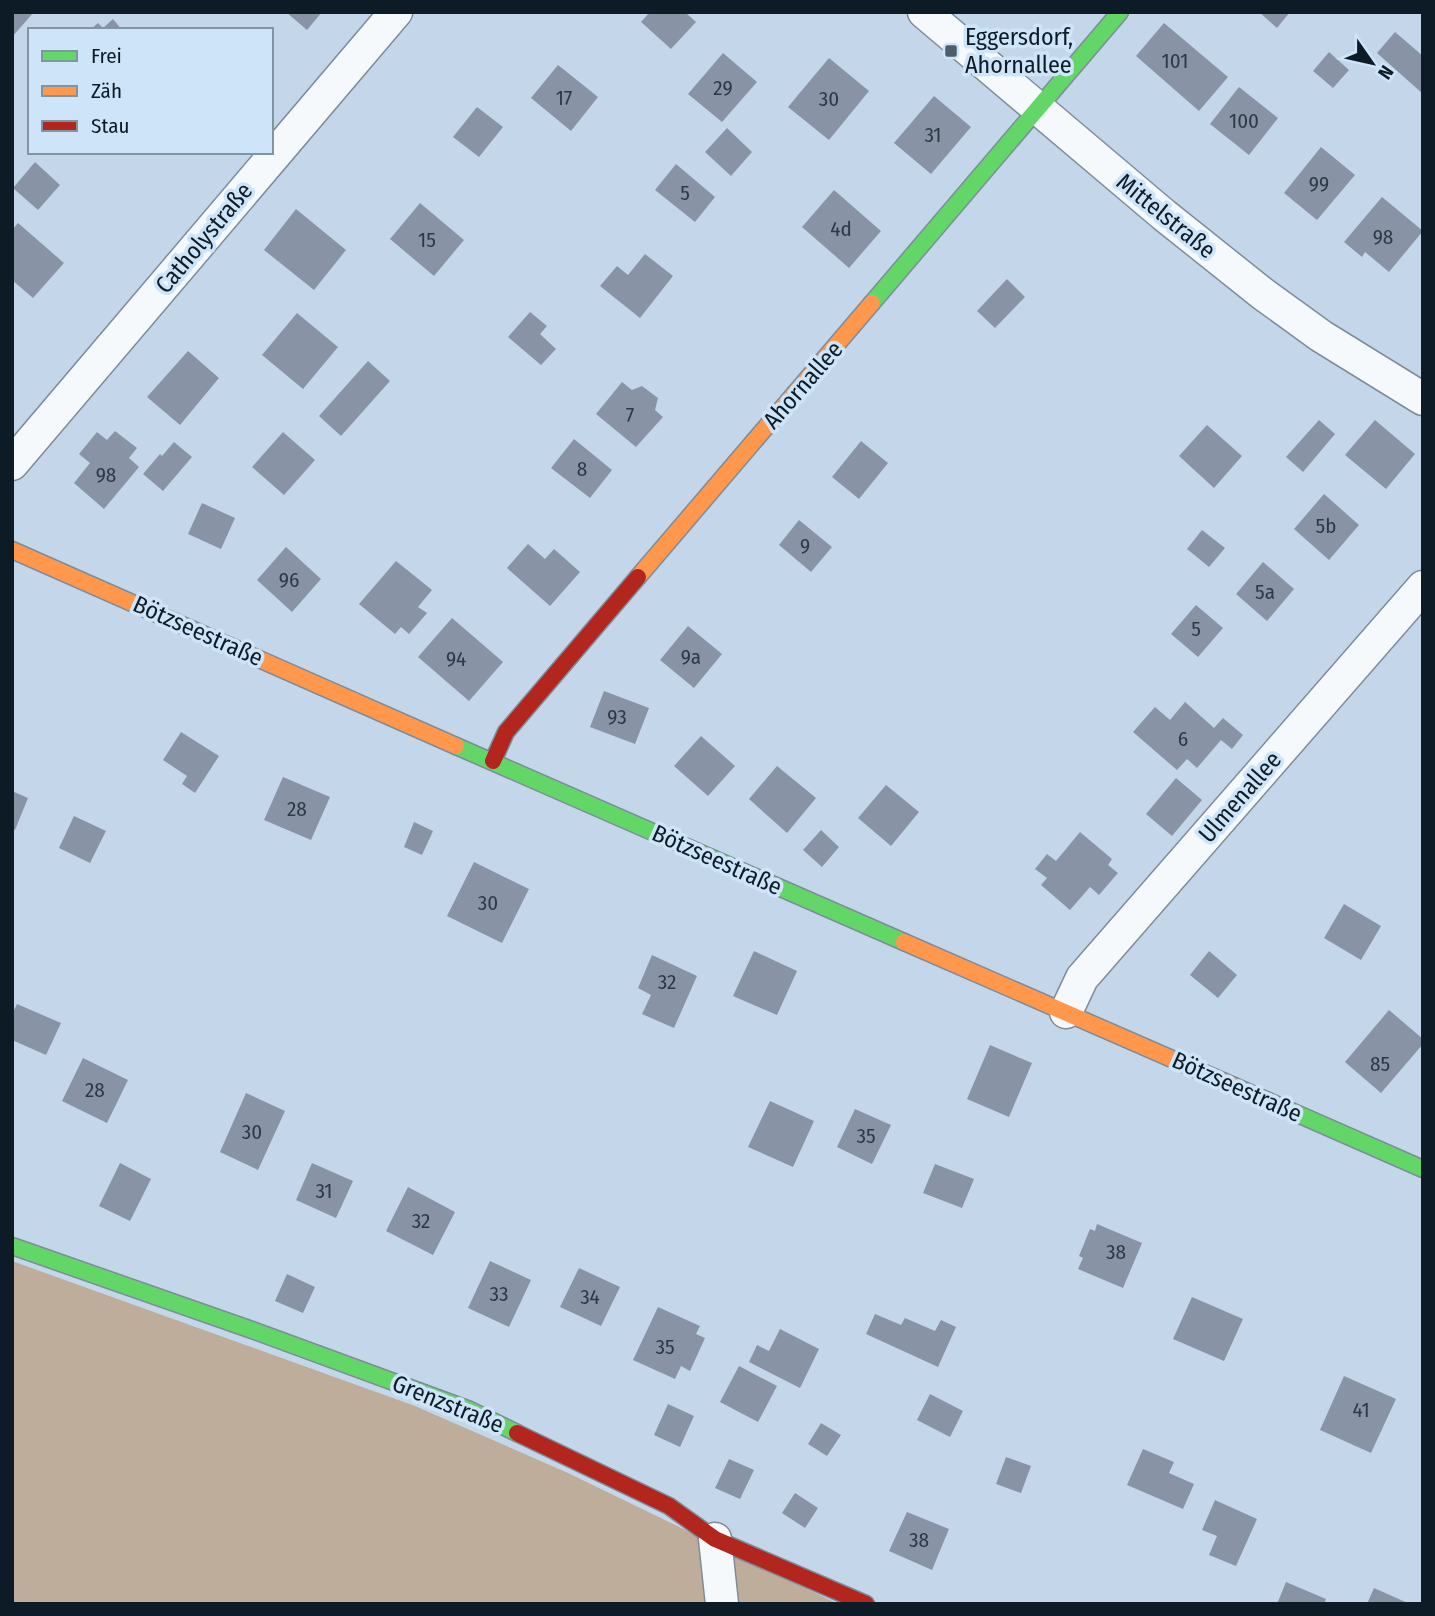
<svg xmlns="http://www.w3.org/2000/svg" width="1435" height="1616" font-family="'Fira Sans Condensed',sans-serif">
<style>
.forest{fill:#bead9a}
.building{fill:#8894a6}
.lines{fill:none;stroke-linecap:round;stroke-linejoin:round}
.street-casing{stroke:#7e8c9a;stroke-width:35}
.fast-casing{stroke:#7e8c9a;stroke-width:19}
.slow-casing{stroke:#7e8c9a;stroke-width:19}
.jam-casing{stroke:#7e8c9a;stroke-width:19}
.street{stroke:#f6f9fc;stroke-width:32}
.fast{stroke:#63d668;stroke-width:16}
.slow{stroke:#ff974d;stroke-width:16}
.jam{stroke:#b3261e;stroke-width:16}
.poi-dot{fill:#4d5d6b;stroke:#cee4f8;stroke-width:2.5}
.labels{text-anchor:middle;stroke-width:7;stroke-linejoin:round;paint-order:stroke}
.number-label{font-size:21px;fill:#2c3947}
.poi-label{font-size:24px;fill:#0d1b27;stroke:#cee4f8;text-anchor:start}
.street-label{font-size:24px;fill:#0d1b27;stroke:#cee4f8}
</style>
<rect width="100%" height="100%" fill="#c4d7ea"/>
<path class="forest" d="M 12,1261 L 415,1406 L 568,1473 L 838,1604 L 12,1604 Z"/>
<path class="building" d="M 12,12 L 34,12 L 12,37 Z
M 286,12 L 322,12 L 307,30 Z
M 650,12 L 685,12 L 696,22 L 671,49 L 641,22 Z
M 1259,12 L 1290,12 L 1277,28 Z
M 113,19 L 122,30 L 90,30 L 98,23 L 103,28 Z
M 1164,23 L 1228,77 L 1199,111 L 1136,56 Z
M 1395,32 L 1423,56 L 1423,94 L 1377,53 Z
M 1329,52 L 1349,70 L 1333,88 L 1313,71 Z
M 723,53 L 757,82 L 722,122 L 688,94 Z
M 829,58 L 869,91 L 829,140 L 788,107 Z
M 558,65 L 598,97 L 571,131 L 531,98 Z
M 1239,87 L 1278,118 L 1249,155 L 1210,124 Z
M 934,96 L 971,127 L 931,174 L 894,143 Z
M 477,107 L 503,127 L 479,157 L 453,137 Z
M 727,128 L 752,152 L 731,176 L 705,152 Z
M 1321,147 L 1355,175 L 1317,220 L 1284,193 Z
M 35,162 L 60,185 L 38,210 L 13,188 Z
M 676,164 L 715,197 L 695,222 L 655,190 Z
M 834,190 L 881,231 L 849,268 L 802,227 Z
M 1382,197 L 1423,231 L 1389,272 L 1365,252 L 1362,257 L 1344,242 Z
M 420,203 L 464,240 L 434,276 L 390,239 Z
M 296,209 L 346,250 L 314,290 L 264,250 Z
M 18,223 L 64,263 L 33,298 L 12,280 L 12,230 Z
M 645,254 L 673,276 L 640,318 L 600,286 L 617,266 L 628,275 Z
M 1007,279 L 1025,297 L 995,328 L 977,311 Z
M 530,312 L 547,326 L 540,334 L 556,349 L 541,365 L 508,337 Z
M 297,313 L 338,347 L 303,389 L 262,355 Z
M 188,351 L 219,378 L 180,425 L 147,397 Z
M 368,361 L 390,381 L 341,436 L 319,416 Z
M 622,382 L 632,390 L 642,386 L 658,398 L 655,410 L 663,417 L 636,447 L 596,414 Z
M 1319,420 L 1335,434 L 1303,472 L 1286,457 Z
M 1375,420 L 1415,454 L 1386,489 L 1345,455 Z
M 1207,425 L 1242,456 L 1214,488 L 1179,456 Z
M 115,431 L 137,448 L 129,458 L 139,467 L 104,509 L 74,483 L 90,463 L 79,454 L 97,432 L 107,440 Z
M 283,432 L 315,460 L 284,495 L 252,467 Z
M 574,439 L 612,470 L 590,498 L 551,468 Z
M 861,441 L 888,463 L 859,499 L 832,477 Z
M 174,442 L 192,457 L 163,491 L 143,474 L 160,454 L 162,456 Z
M 1324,494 L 1359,525 L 1329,560 L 1294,529 Z
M 202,503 L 235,518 L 221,549 L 188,534 Z
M 799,520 L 832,547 L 811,572 L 779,545 Z
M 1202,530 L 1225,548 L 1209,567 L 1187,549 Z
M 528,544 L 545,559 L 554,549 L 580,572 L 550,606 L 507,568 Z
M 286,547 L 321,579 L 292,612 L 257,580 Z
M 396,561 L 432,590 L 418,607 L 427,613 L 409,634 L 401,627 L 395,634 L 359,604 Z
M 1263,562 L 1294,589 L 1267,621 L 1236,594 Z
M 1196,605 L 1223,628 L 1198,657 L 1171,634 Z
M 452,618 L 503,662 L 469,701 L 418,657 Z
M 688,626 L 722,654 L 694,688 L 660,660 Z
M 604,691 L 649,708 L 635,744 L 590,727 Z
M 1185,702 L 1214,728 L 1223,718 L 1243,735 L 1232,749 L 1221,740 L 1197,768 L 1187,759 L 1177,770 L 1133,732 L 1155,707 L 1170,720 Z
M 181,732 L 219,756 L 195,793 L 182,784 L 187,776 L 163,760 Z
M 701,736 L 735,766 L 708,796 L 674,766 Z
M 777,766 L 816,798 L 787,833 L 749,799 Z
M 283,777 L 330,797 L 311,840 L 264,820 Z
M 1176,778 L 1202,800 L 1172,836 L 1146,814 Z
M 886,785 L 919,812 L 891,846 L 858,818 Z
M 12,791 L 28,798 L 15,830 L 12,829 Z
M 74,816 L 106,831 L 90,863 L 59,848 Z
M 414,822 L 433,831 L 422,855 L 404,847 Z
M 821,830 L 839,847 L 822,867 L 803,850 Z
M 1080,832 L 1112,859 L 1108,865 L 1118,873 L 1099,895 L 1090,887 L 1070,910 L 1041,885 L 1047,878 L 1035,869 L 1047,854 L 1056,861 Z
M 474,862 L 529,889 L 502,943 L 447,916 Z
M 1344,904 L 1381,926 L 1361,960 L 1324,938 Z
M 754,951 L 797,971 L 777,1015 L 733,996 Z
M 1209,951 L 1237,975 L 1218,998 L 1190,975 Z
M 652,955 L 697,976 L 674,1028 L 642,1014 L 651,995 L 638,988 Z
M 17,1004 L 61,1023 L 46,1055 L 12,1040 L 12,1014 Z
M 1389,1010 L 1423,1039 L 1423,1044 L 1381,1093 L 1345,1062 Z
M 990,1045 L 1032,1063 L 1009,1117 L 967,1099 Z
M 83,1058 L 128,1080 L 107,1123 L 62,1101 Z
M 246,1093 L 285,1111 L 258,1170 L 220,1152 Z
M 770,1101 L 814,1121 L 793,1167 L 748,1147 Z
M 855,1109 L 891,1125 L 872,1164 L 837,1147 Z
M 120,1163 L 151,1179 L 130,1221 L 99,1206 Z
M 312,1163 L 353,1181 L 336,1218 L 296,1200 Z
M 935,1164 L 974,1179 L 962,1208 L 923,1193 Z
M 408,1187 L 455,1212 L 433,1255 L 386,1231 Z
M 1097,1224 L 1142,1243 L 1123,1288 L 1078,1269 L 1083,1258 L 1079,1256 L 1090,1229 L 1095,1231 Z
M 490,1261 L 531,1280 L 509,1327 L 468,1308 Z
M 579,1268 L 620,1287 L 601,1326 L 560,1307 Z
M 287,1274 L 315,1287 L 303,1313 L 275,1301 Z
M 1192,1297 L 1243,1319 L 1224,1361 L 1173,1339 Z
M 658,1307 L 700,1326 L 696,1334 L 705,1338 L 690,1371 L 681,1366 L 675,1379 L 633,1360 Z
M 875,1314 L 901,1325 L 905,1318 L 935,1331 L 941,1320 L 956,1327 L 938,1367 L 866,1334 Z
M 780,1329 L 819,1349 L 800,1388 L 749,1362 L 757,1345 L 769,1351 Z
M 739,1366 L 777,1386 L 758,1422 L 720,1402 Z
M 1344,1376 L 1396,1399 L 1371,1453 L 1320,1430 Z
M 930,1394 L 963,1411 L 950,1437 L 917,1420 Z
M 668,1404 L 694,1416 L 680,1447 L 654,1435 Z
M 821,1423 L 841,1435 L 827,1456 L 808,1444 Z
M 1143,1449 L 1174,1462 L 1169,1473 L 1194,1484 L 1183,1509 L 1127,1485 Z
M 1006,1457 L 1031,1466 L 1021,1493 L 996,1484 Z
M 729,1459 L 754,1470 L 740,1499 L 715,1488 Z
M 795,1493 L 818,1508 L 805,1528 L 782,1513 Z
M 1215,1500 L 1257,1519 L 1236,1566 L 1209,1555 L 1217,1536 L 1202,1530 Z
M 907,1512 L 949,1529 L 932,1570 L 889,1551 Z
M 1286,1582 L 1326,1599 L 1324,1604 L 1277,1604 Z
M 1374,1588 L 1410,1604 L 1367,1604 Z"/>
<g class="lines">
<defs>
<path id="street" d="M 924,12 L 1164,215 L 1263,294 L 1321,336 L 1423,399
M 12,464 L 396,12
M 1066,1012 L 1082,978 L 1423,587
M 715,1539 L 722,1604"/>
<path id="fast" d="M 872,303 L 1120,12
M 456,746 L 904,942
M 1234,1086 L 1423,1169
M 12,1246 L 252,1330 L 470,1410 L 517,1433"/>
<path id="slow" d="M 12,550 L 456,746
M 638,577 L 872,303
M 904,942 L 1234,1086"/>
<path id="jam" d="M 493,761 L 506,732 L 638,577
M 517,1433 L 669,1506 L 715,1539 L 866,1604"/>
</defs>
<use href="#street" class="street-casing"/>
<use href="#fast" class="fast-casing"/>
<use href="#slow" class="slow-casing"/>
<use href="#jam" class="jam-casing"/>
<use href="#street" class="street"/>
<use href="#fast" class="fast"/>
<use href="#slow" class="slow"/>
<use href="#jam" class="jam"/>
</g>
<rect class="poi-dot" x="944" y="44" width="14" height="14" rx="3.5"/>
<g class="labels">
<g class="number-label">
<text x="1175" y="68">101</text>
<text x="723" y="95">29</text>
<text x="564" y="105">17</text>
<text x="829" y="106">30</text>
<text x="1244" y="128">100</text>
<text x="933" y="142">31</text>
<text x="1319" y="191">99</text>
<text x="685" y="200">5</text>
<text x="841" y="236">4d</text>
<text x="1383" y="244">98</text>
<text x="427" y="247">15</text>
<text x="630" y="422">7</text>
<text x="582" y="476">8</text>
<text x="106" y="482">98</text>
<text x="1326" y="533">5b</text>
<text x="805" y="553">9</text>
<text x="289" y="587">96</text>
<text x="1265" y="599">5a</text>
<text x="1196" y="636">5</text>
<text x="691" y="664">9a</text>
<text x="456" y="666">94</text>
<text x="617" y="724">93</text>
<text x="1183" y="746">6</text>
<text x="297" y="816">28</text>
<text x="488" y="910">30</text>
<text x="667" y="989">32</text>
<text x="1380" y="1071">85</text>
<text x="95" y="1097">28</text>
<text x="252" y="1139">30</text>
<text x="866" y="1143">35</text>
<text x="324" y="1198">31</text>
<text x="421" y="1228">32</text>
<text x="1116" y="1259">38</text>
<text x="499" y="1301">33</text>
<text x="590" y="1304">34</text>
<text x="665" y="1354">35</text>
<text x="1361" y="1417">41</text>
<text x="919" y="1547">38</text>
</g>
<g class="poi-label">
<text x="965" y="45">Eggersdorf,<tspan x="965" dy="28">Ahornallee</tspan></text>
</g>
<g class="street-label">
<text transform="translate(1166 216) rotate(39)" y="8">Mittelstraße</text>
<text transform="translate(204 238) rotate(-50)" y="8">Catholystraße</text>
<text transform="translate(803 385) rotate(-49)" y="8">Ahornallee</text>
<text transform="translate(198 631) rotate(24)" y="8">Bötzseestraße</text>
<text transform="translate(1240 797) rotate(-49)" y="8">Ulmenallee</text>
<text transform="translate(717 860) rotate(24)" y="8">Bötzseestraße</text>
<text transform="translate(1237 1087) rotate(24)" y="8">Bötzseestraße</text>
<text transform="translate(448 1404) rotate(22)" y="8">Grenzstraße</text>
</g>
</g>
<rect width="1435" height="1616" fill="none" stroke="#0d1b27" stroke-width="28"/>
<rect x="28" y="28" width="245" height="126" fill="#cee4f8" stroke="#8194a4" stroke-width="2"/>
<rect x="42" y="51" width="35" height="10" fill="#63d668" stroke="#8194a4" stroke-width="2"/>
<text x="91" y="63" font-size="21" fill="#0d1b27">Frei</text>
<rect x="42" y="86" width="35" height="10" fill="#ff974d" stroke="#8194a4" stroke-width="2"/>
<text x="91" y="98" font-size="21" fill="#0d1b27">Zäh</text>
<rect x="42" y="121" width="35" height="10" fill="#b3261e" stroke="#8194a4" stroke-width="2"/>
<text x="91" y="133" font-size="21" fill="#0d1b27">Stau</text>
<g transform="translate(1372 63) rotate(124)" stroke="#cee4f8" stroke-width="5" paint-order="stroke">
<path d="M0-5L12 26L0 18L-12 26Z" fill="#0d1b27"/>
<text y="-10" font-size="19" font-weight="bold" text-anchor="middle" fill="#0d1b27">N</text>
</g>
</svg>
